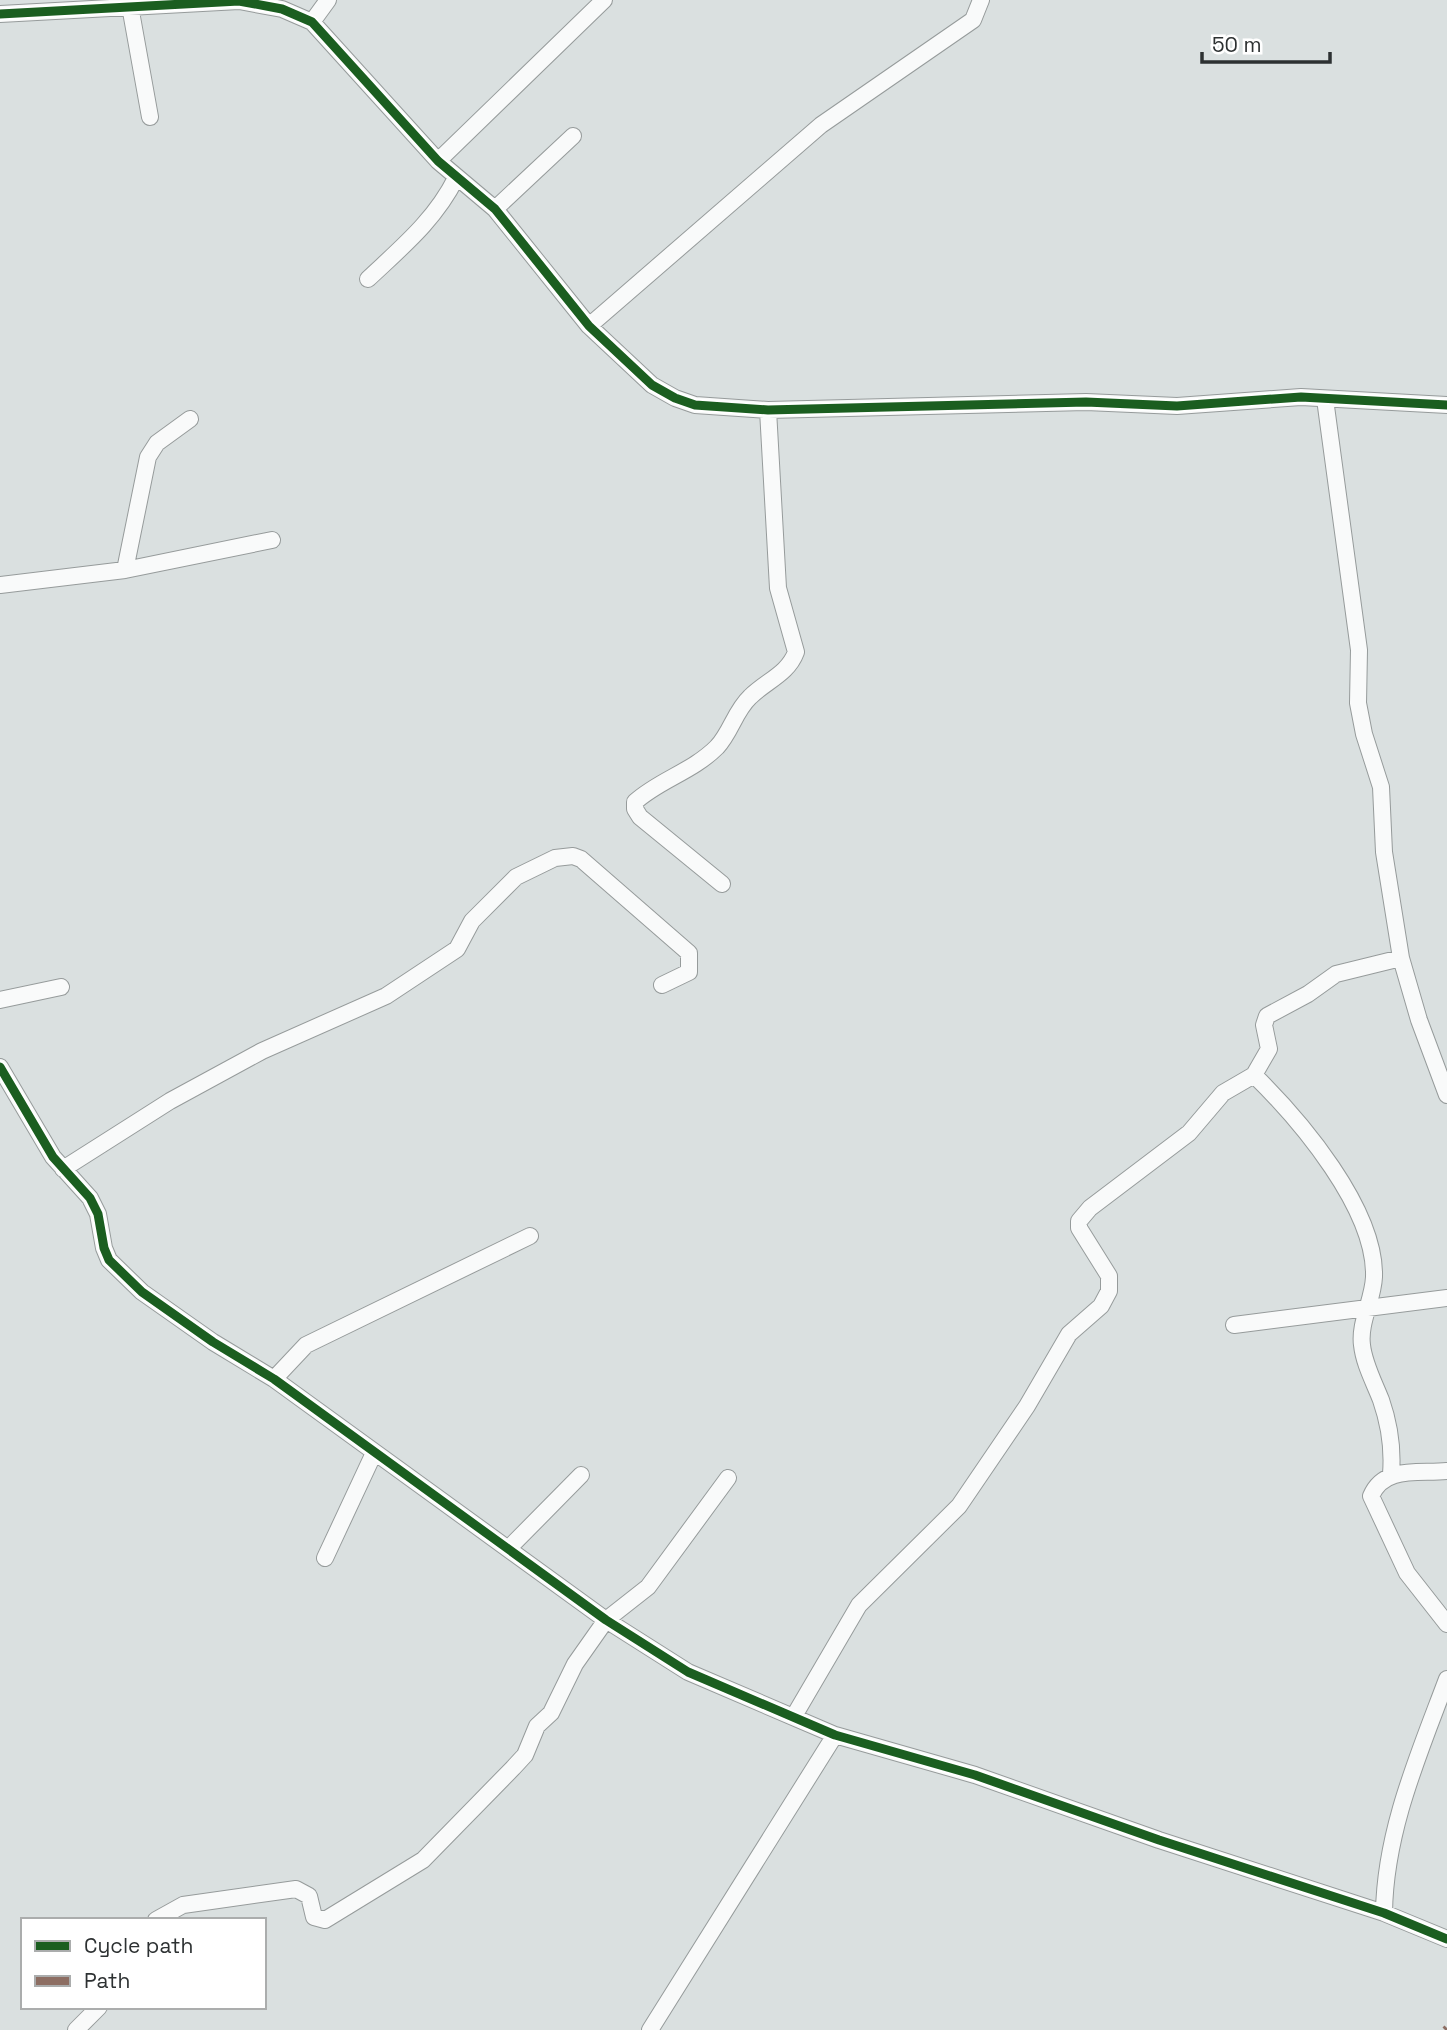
<svg xmlns="http://www.w3.org/2000/svg" width="1447" height="2030" font-family="'Space Grotesk',sans-serif">
<style>
.lines{fill:none;stroke-linecap:round;stroke-linejoin:round}
.minor-casing{stroke:#969b9b;stroke-width:18}
.minor{stroke:#f9fafa;stroke-width:16}
.quiet{stroke:#8d6e63;stroke-width:7;stroke-dasharray:14 7;stroke-linecap:butt}
.cycleway-casing{stroke:#fff;stroke-width:13}
.cycleway{stroke:#1b5e20;stroke-width:9}
</style>
<rect width="100%" height="100%" fill="#dae0e0"/>
<g class="lines">
<defs>
<path id="minor" d="M 130,6 L 150,117
M 0,14 L 239,1 L 282,9 L 312,22 L 438,161 L 495,209 L 589,326 L 652,385 L 675,398 L 695,405 L 768,410 L 1086,402 L 1177,406 L 1301,397 L 1447,405
M 312,22 L 328,0
M 438,161 L 604,0
M 495,209 L 573,136
M 368,279 C 402,247 435,220 456,178
M 589,326 L 821,125 L 973,20 L 981,0
M 1325,399 L 1359,650 L 1358,703 L 1364,734 L 1381,787 L 1384,852 L 1401,958 L 1419,1020 L 1447,1095
M 125,570 L 148,457 L 157,443 L 190,419
M 0,585 L 125,570 L 272,540
M 722,884 L 640,817 L 635,809 L 635,802 C 659,780 692,772 717,747 C 731,732 735,711 750,697 C 766,681 788,674 796,652 L 778,588 L 768,410
M 0,1000 L 61,987
M 0,1067 L 53,1157 L 90,1198 L 98,1214 L 104,1248 L 109,1260 L 142,1292 L 213,1342 L 274,1379 L 606,1620 L 688,1672 L 835,1735 L 975,1775 L 1159,1840 L 1384,1913 L 1447,1939
M 1254,1075 C 1300,1120 1376,1209 1374,1277 C 1373,1300 1359,1323 1362,1345 C 1364,1364 1374,1382 1381,1400 C 1389,1423 1393,1449 1391,1474
M 63,1169 L 170,1101 L 262,1051 L 386,996 L 457,949 L 472,921 L 516,877 L 555,858 L 573,856 L 581,859 L 689,953 L 689,972 L 662,985
M 1234,1325 L 1447,1298
M 274,1379 L 306,1345 L 530,1236
M 1447,1471 C 1420,1474 1384,1465 1371,1496 L 1407,1573 L 1447,1624
M 508,1549 L 581,1475
M 325,1558 L 374,1453
M 794,1716 L 859,1605 L 959,1506 L 1027,1406 L 1069,1334 L 1101,1306 L 1109,1291 L 1109,1276 L 1079,1228 L 1079,1221 L 1090,1208 L 1189,1133 L 1223,1093 L 1254,1075 L 1269,1049 L 1264,1025 L 1267,1016 L 1308,994 L 1336,974 L 1401,958
M 1384,1913 C 1385,1831 1419,1754 1447,1679
M 156,1920 L 183,1905 L 296,1889 L 309,1896 L 314,1917 L 325,1920 L 423,1860 L 513,1768 L 525,1755 L 537,1726 L 551,1713 L 575,1664 L 606,1620 L 648,1587 L 728,1478
M 76,2030 L 99,2007
M 650,2030 L 835,1735"/>
</defs>
<use href="#minor" class="minor-casing"/>
<use href="#minor" class="minor"/>
<path class="quiet" d="M 1445,2030 L 1447,2028"/>
<defs>
<path id="cycleway" d="M 0,14 L 239,1 L 282,9 L 312,22 L 438,161 L 495,209 L 589,326 L 652,385 L 675,398 L 695,405 L 768,410 L 1086,402 L 1177,406 L 1301,397 L 1447,405
M 0,1067 L 53,1157 L 90,1198 L 98,1214 L 104,1248 L 109,1260 L 142,1292 L 213,1342 L 274,1379 L 606,1620 L 688,1672 L 835,1735 L 975,1775 L 1159,1840 L 1384,1913 L 1447,1939"/>
</defs>
<use href="#cycleway" class="cycleway-casing"/>
<use href="#cycleway" class="cycleway"/>
</g>
<rect x="21" y="1918" width="245" height="91" fill="#ffffff" stroke="#abadad" stroke-width="2"/>
<rect x="35" y="1941" width="35" height="10" fill="#1b5e20" stroke="#abadad" stroke-width="2"/>
<text x="84" y="1953" font-size="21" fill="#2d3132">Cycle path</text>
<rect x="35" y="1976" width="35" height="10" fill="#8d6e63" stroke="#abadad" stroke-width="2"/>
<text x="84" y="1988" font-size="21" fill="#2d3132">Path</text>
<path d="M1202 52v10h128v-10" fill="none" stroke="#2d3132" stroke-width="3.5"/>
<text x="1212" y="52" font-size="21" fill="#2d3132" stroke="#ffffff" stroke-width="5" paint-order="stroke">50 m</text>
</svg>
